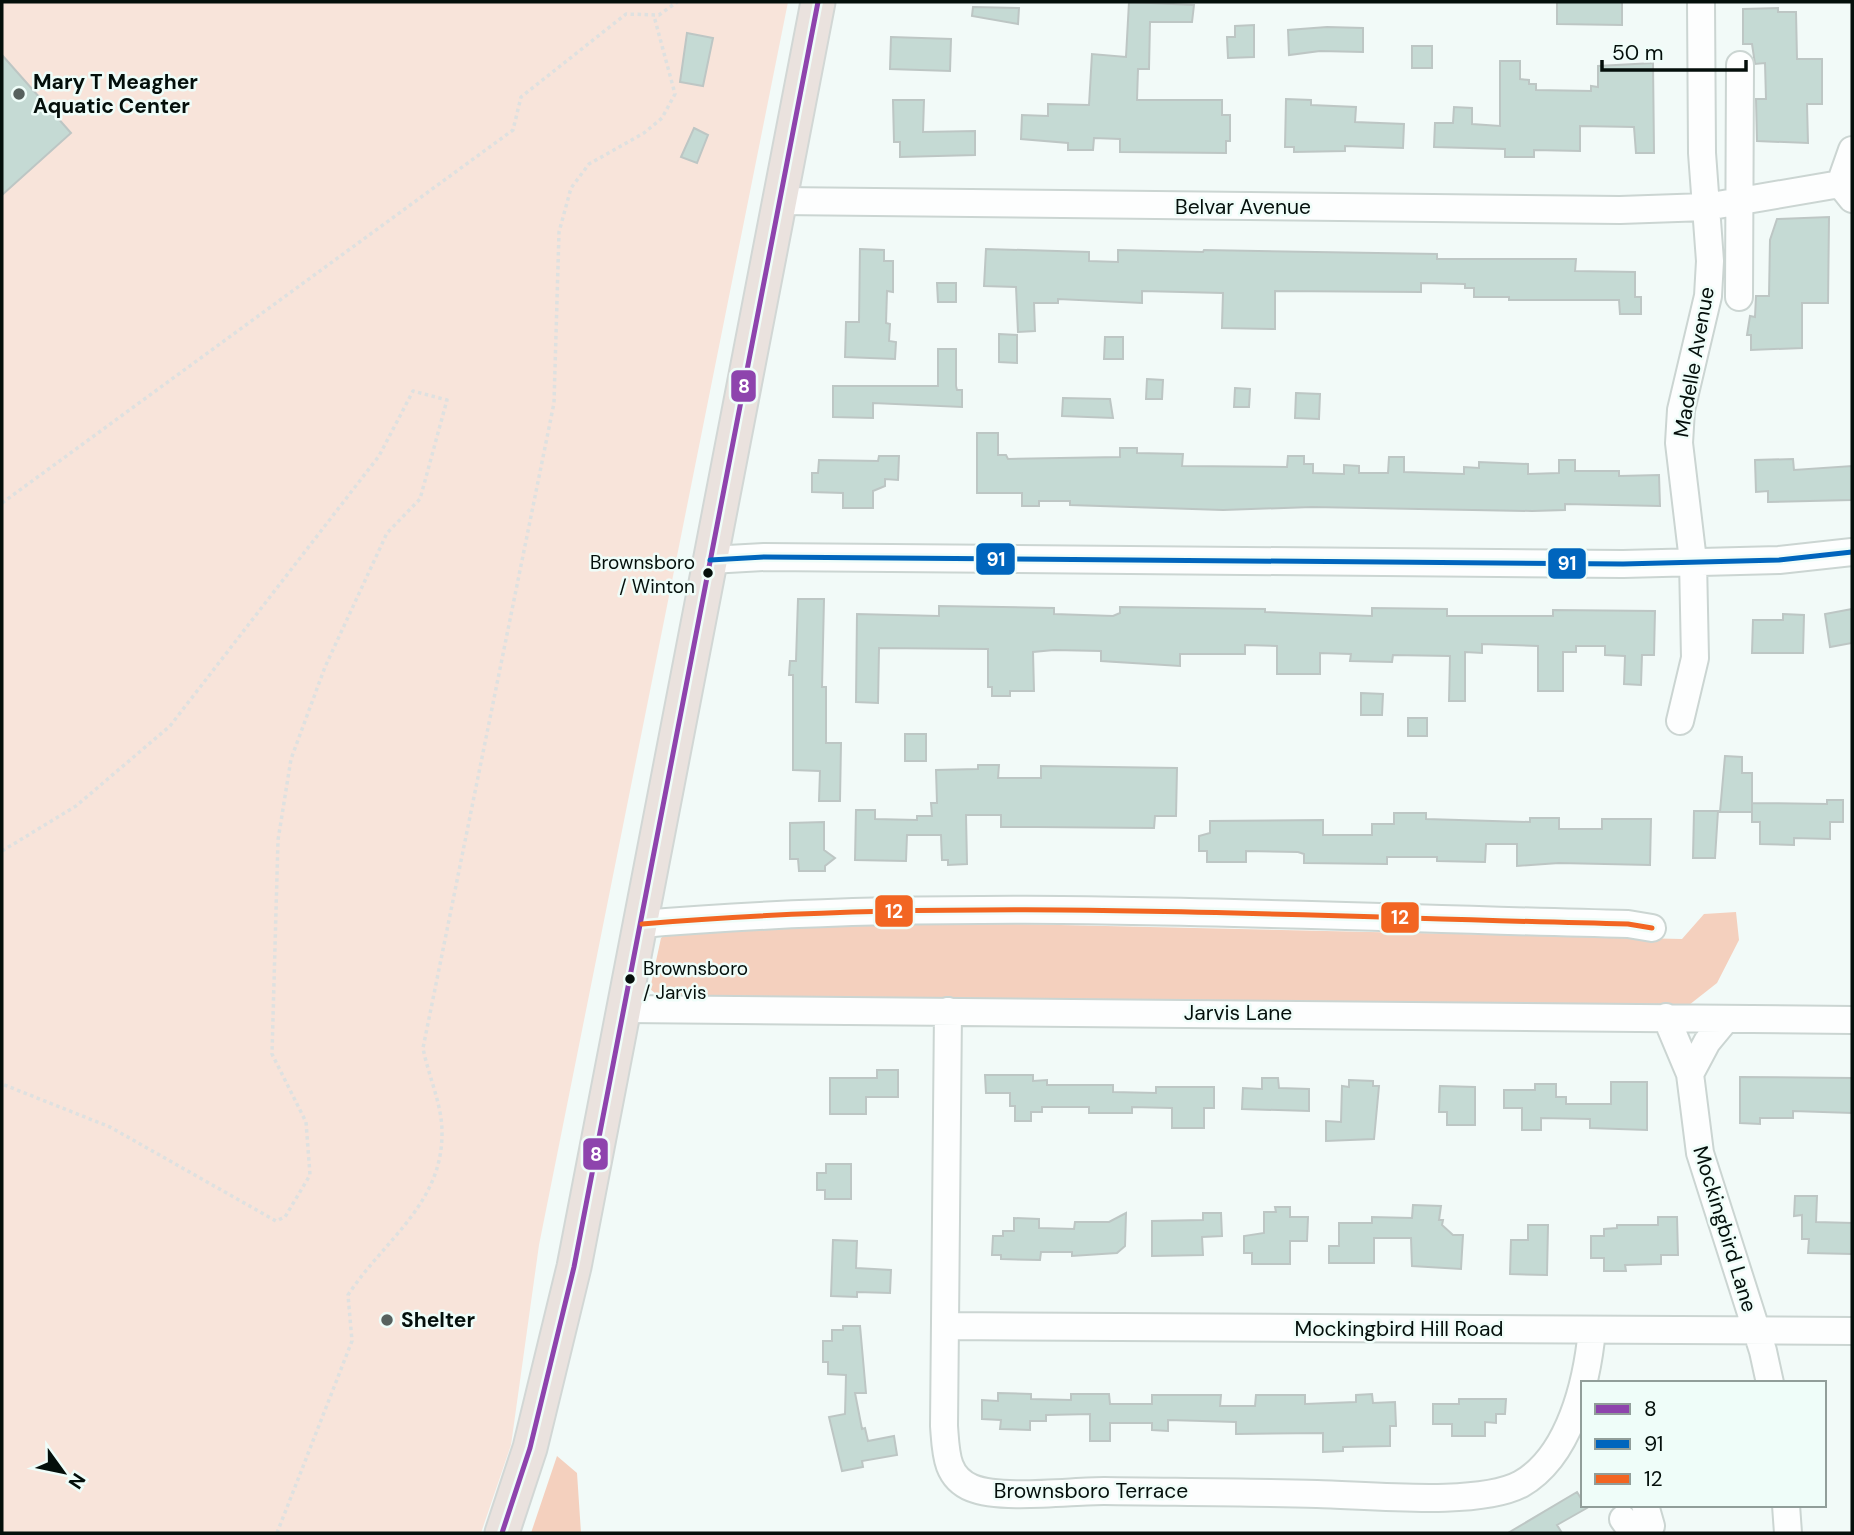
<svg xmlns="http://www.w3.org/2000/svg" width="1854" height="1535" font-family="'DM Sans',sans-serif">
<style>
.green{fill:#f8e4da}
.forest{fill:#f4d0be}
.building{fill:#c5dad4;stroke:#bdc6c4;stroke-width:2}
.lines{fill:none;stroke-linecap:round;stroke-linejoin:round}
.minor-casing{stroke:#cbd5d2;stroke-width:30}
.major-casing{stroke:#d2d7d5;stroke-width:37}
.path{stroke:#dee1e0;stroke-width:3.5;stroke-dasharray:3.5 3.5;stroke-linecap:butt}
.minor{stroke:#fdfefe;stroke-width:26}
.major{stroke:#eae2de;stroke-width:33}
.bus-1-casing{stroke:#effdf9;stroke-width:10}
.bus-2-casing{stroke:#effdf9;stroke-width:10}
.bus-3-casing{stroke:#effdf9;stroke-width:10}
.bus-1{stroke:#8e44ad;stroke-width:5}
.bus-2{stroke:#0065bd;stroke-width:5}
.bus-3{stroke:#f26522;stroke-width:5}
.poi-dot{fill:#57615e;stroke:#effdf9;stroke-width:2.5}
.bus-dot{fill:#040f0b;stroke:#effdf9;stroke-width:2.5}
.labels{text-anchor:middle;stroke-width:5;stroke-linejoin:round;paint-order:stroke}
.bus-label{font-size:19px;fill:#040f0b;stroke:#effdf9;text-anchor:end}
.poi-label{font-size:21px;font-weight:bold;fill:#040f0b;stroke:#effdf9;text-anchor:start}
.street-label{font-size:21px;fill:#040f0b;stroke:#effdf9}
.line-badge{stroke:#effdf9;stroke-width:2.5}
.badge-label{font-size:19px;text-anchor:middle;font-weight:bold;fill:#fff}
</style>
<rect width="100%" height="100%" fill="#f2faf8"/>
<path class="green" d="M 2,2 L 788,2 L 539,1245 L 511,1445 L 481,1533 L 2,1533 Z"/>
<path class="forest" d="M 1736,912 L 1739,940 L 1717,983 L 1689,1005 L 661,998 L 650,989 L 661,938 L 673,928 L 928,922 L 1682,939 L 1704,914 Z
M 557,1456 L 577,1473 L 581,1533 L 531,1533 Z"/>
<path class="building" d="M 1129,2 L 1194,5 L 1192,22 L 1150,22 L 1149,69 L 1138,69 L 1137,100 L 1222,100 L 1222,115 L 1230,115 L 1230,141 L 1226,141 L 1226,153 L 1120,152 L 1120,139 L 1094,138 L 1093,150 L 1068,150 L 1068,143 L 1021,139 L 1022,115 L 1048,116 L 1048,104 L 1089,105 L 1092,54 L 1126,57 Z
M 1557,2 L 1622,2 L 1622,25 L 1557,24 Z
M 973,7 L 1019,8 L 1018,24 L 972,16 Z
M 1778,8 L 1778,12 L 1796,12 L 1797,59 L 1822,59 L 1822,104 L 1807,104 L 1808,143 L 1757,141 L 1756,99 L 1766,99 L 1765,63 L 1755,64 L 1752,44 L 1743,44 L 1743,9 Z
M 1254,25 L 1254,57 L 1228,58 L 1227,37 L 1235,37 L 1235,26 Z
M 1327,27 L 1363,28 L 1363,52 L 1320,51 L 1289,55 L 1288,30 Z
M 687,33 L 713,38 L 703,86 L 680,82 Z
M 891,37 L 951,39 L 950,71 L 890,69 Z
M 1412,46 L 1432,46 L 1432,68 L 1412,68 Z
M 2,55 L 71,133 L 2,195 Z
M 1500,61 L 1520,61 L 1520,79 L 1529,80 L 1529,84 L 1536,84 L 1536,90 L 1591,91 L 1591,86 L 1598,87 L 1598,66 L 1653,63 L 1654,153 L 1636,153 L 1634,127 L 1580,126 L 1580,151 L 1534,150 L 1534,157 L 1505,157 L 1505,149 L 1434,147 L 1435,123 L 1453,123 L 1454,107 L 1472,108 L 1472,124 L 1500,126 Z
M 1286,99 L 1311,100 L 1311,105 L 1356,107 L 1355,122 L 1404,124 L 1403,148 L 1345,146 L 1345,151 L 1294,152 L 1294,147 L 1285,147 Z
M 893,100 L 924,100 L 923,132 L 975,131 L 975,155 L 900,157 L 900,142 L 894,142 Z
M 694,128 L 708,135 L 697,163 L 681,157 Z
M 1829,217 L 1828,303 L 1802,303 L 1802,348 L 1751,350 L 1751,335 L 1747,335 L 1750,316 L 1755,317 L 1756,296 L 1769,296 L 1770,240 L 1777,219 Z
M 860,249 L 884,250 L 884,261 L 893,261 L 893,292 L 887,291 L 886,323 L 890,324 L 889,341 L 896,342 L 895,359 L 845,357 L 846,322 L 859,322 Z
M 986,249 L 1089,252 L 1089,261 L 1118,262 L 1118,250 L 1203,252 L 1204,250 L 1437,254 L 1437,259 L 1576,259 L 1575,271 L 1635,272 L 1635,297 L 1641,297 L 1641,314 L 1620,314 L 1619,300 L 1509,300 L 1509,297 L 1474,297 L 1474,288 L 1465,288 L 1465,284 L 1421,283 L 1421,292 L 1275,291 L 1275,329 L 1222,328 L 1223,293 L 1142,291 L 1142,303 L 1058,299 L 1058,303 L 1034,303 L 1035,331 L 1018,332 L 1016,287 L 984,286 Z
M 937,283 L 956,283 L 956,302 L 938,302 Z
M 999,334 L 1017,335 L 1017,363 L 999,362 Z
M 1105,337 L 1123,337 L 1123,359 L 1104,359 Z
M 938,349 L 956,349 L 956,386 L 957,390 L 962,390 L 962,407 L 873,403 L 873,418 L 833,417 L 833,386 L 938,386 Z
M 1147,379 L 1163,380 L 1162,399 L 1146,399 Z
M 1235,388 L 1250,389 L 1249,407 L 1234,407 Z
M 1296,393 L 1320,394 L 1319,419 L 1295,418 Z
M 1063,398 L 1110,399 L 1113,418 L 1062,416 Z
M 977,433 L 998,433 L 998,455 L 1006,455 L 1008,459 L 1120,457 L 1120,448 L 1137,448 L 1137,453 L 1183,454 L 1182,466 L 1287,467 L 1288,456 L 1304,456 L 1304,464 L 1313,464 L 1313,473 L 1344,474 L 1344,465 L 1359,466 L 1359,473 L 1388,473 L 1389,457 L 1404,457 L 1404,472 L 1464,474 L 1464,467 L 1479,468 L 1479,462 L 1528,464 L 1528,474 L 1559,473 L 1559,460 L 1575,460 L 1575,471 L 1619,471 L 1619,476 L 1659,475 L 1660,506 L 1565,504 L 1565,510 L 1532,511 L 1312,507 L 1223,510 L 1070,505 L 1070,501 L 1039,501 L 1039,506 L 1022,506 L 1022,493 L 977,493 Z
M 879,456 L 899,456 L 898,480 L 885,479 L 885,486 L 873,491 L 873,508 L 843,508 L 843,493 L 812,492 L 812,473 L 818,473 L 819,460 L 878,461 Z
M 1793,459 L 1794,470 L 1852,466 L 1852,500 L 1768,502 L 1768,491 L 1756,492 L 1755,460 Z
M 798,599 L 824,599 L 822,687 L 826,687 L 826,743 L 841,743 L 840,801 L 819,801 L 820,771 L 793,770 L 793,675 L 789,675 L 790,661 L 796,661 Z
M 939,606 L 1054,608 L 1054,614 L 1113,616 L 1120,613 L 1120,607 L 1265,609 L 1265,612 L 1372,616 L 1372,608 L 1447,609 L 1447,616 L 1553,616 L 1553,610 L 1655,611 L 1654,655 L 1642,655 L 1641,685 L 1624,684 L 1625,656 L 1605,655 L 1605,646 L 1576,646 L 1576,652 L 1563,652 L 1563,691 L 1538,691 L 1538,646 L 1482,644 L 1482,653 L 1465,652 L 1465,701 L 1449,701 L 1450,656 L 1393,655 L 1392,662 L 1350,661 L 1351,654 L 1320,653 L 1320,674 L 1277,674 L 1277,646 L 1245,645 L 1245,654 L 1180,654 L 1180,666 L 1101,661 L 1101,651 L 1054,650 L 1033,652 L 1034,691 L 1010,691 L 1010,696 L 992,696 L 992,687 L 988,687 L 988,649 L 879,648 L 878,703 L 856,702 L 857,614 L 939,616 Z
M 1852,609 L 1852,643 L 1830,647 L 1825,614 Z
M 1783,614 L 1804,615 L 1803,653 L 1752,653 L 1753,620 L 1783,620 Z
M 1361,693 L 1383,694 L 1382,715 L 1361,715 Z
M 1408,718 L 1427,718 L 1427,736 L 1408,736 Z
M 905,734 L 926,734 L 926,761 L 905,761 Z
M 1725,756 L 1742,757 L 1742,773 L 1752,773 L 1752,812 L 1720,812 Z
M 978,765 L 999,765 L 998,778 L 1041,778 L 1041,766 L 1177,768 L 1176,816 L 1155,816 L 1154,828 L 1037,827 L 1001,827 L 1001,815 L 966,815 L 967,864 L 948,865 L 948,860 L 942,860 L 941,835 L 907,835 L 906,861 L 855,860 L 856,810 L 875,810 L 875,819 L 917,820 L 917,816 L 932,816 L 931,803 L 937,803 L 936,770 L 978,769 Z
M 1827,800 L 1843,800 L 1843,822 L 1830,822 L 1830,839 L 1794,838 L 1794,845 L 1760,844 L 1760,822 L 1752,822 L 1752,803 L 1827,804 Z
M 1694,811 L 1718,811 L 1715,858 L 1693,858 Z
M 1394,813 L 1426,813 L 1426,819 L 1530,822 L 1530,818 L 1559,818 L 1559,829 L 1602,829 L 1602,819 L 1651,819 L 1650,865 L 1559,863 L 1517,866 L 1517,844 L 1486,844 L 1485,862 L 1437,861 L 1437,857 L 1387,857 L 1387,864 L 1304,863 L 1304,854 L 1298,852 L 1246,851 L 1246,862 L 1207,862 L 1207,851 L 1199,851 L 1199,836 L 1210,833 L 1210,821 L 1323,820 L 1323,835 L 1372,835 L 1372,824 L 1394,824 Z
M 824,822 L 824,850 L 835,858 L 825,866 L 825,871 L 799,871 L 798,859 L 790,859 L 790,823 Z
M 877,1070 L 898,1070 L 898,1097 L 866,1097 L 866,1114 L 830,1114 L 830,1078 L 877,1078 Z
M 985,1075 L 1033,1075 L 1033,1081 L 1047,1080 L 1047,1085 L 1113,1085 L 1113,1092 L 1156,1093 L 1156,1087 L 1214,1087 L 1214,1108 L 1204,1108 L 1204,1128 L 1172,1128 L 1172,1108 L 1132,1107 L 1132,1113 L 1089,1113 L 1089,1107 L 1042,1107 L 1042,1112 L 1031,1112 L 1031,1121 L 1015,1121 L 1015,1106 L 1010,1106 L 1010,1093 L 986,1093 Z
M 1740,1077 L 1852,1078 L 1852,1113 L 1793,1111 L 1793,1118 L 1760,1118 L 1760,1124 L 1740,1123 Z
M 1262,1078 L 1278,1078 L 1279,1088 L 1309,1089 L 1309,1111 L 1242,1109 L 1243,1088 L 1262,1089 Z
M 1349,1080 L 1373,1081 L 1373,1086 L 1379,1086 L 1374,1139 L 1326,1141 L 1326,1121 L 1341,1122 L 1342,1086 L 1349,1087 Z
M 1611,1082 L 1647,1082 L 1647,1130 L 1590,1128 L 1590,1119 L 1541,1118 L 1541,1130 L 1522,1130 L 1522,1108 L 1504,1108 L 1504,1090 L 1535,1090 L 1535,1084 L 1556,1084 L 1556,1097 L 1566,1097 L 1566,1104 L 1611,1104 Z
M 1440,1086 L 1475,1087 L 1475,1125 L 1447,1125 L 1447,1112 L 1439,1112 Z
M 826,1164 L 851,1164 L 851,1199 L 825,1199 L 825,1190 L 817,1190 L 817,1173 L 826,1173 Z
M 1795,1196 L 1817,1196 L 1816,1222 L 1852,1223 L 1852,1254 L 1808,1253 L 1809,1239 L 1802,1239 L 1802,1215 L 1794,1216 Z
M 1413,1205 L 1441,1206 L 1439,1220 L 1443,1220 L 1442,1225 L 1453,1235 L 1463,1235 L 1461,1269 L 1412,1266 L 1411,1238 L 1374,1238 L 1374,1263 L 1329,1263 L 1329,1246 L 1339,1246 L 1339,1223 L 1372,1223 L 1372,1217 L 1412,1218 Z
M 1275,1207 L 1290,1207 L 1290,1217 L 1308,1217 L 1307,1241 L 1290,1241 L 1290,1264 L 1252,1264 L 1252,1253 L 1244,1253 L 1244,1236 L 1264,1233 L 1264,1212 L 1276,1212 Z
M 1126,1213 L 1125,1246 L 1117,1253 L 1072,1256 L 1072,1252 L 1041,1252 L 1040,1260 L 1001,1259 L 1001,1255 L 992,1255 L 993,1236 L 1003,1236 L 1003,1231 L 1014,1231 L 1014,1218 L 1039,1219 L 1039,1228 L 1074,1229 L 1075,1222 L 1109,1222 Z
M 1203,1213 L 1221,1213 L 1222,1236 L 1202,1237 L 1203,1255 L 1152,1256 L 1152,1221 L 1203,1220 Z
M 1658,1217 L 1677,1217 L 1678,1255 L 1661,1255 L 1661,1264 L 1625,1265 L 1626,1271 L 1604,1271 L 1604,1258 L 1591,1258 L 1591,1236 L 1604,1236 L 1604,1229 L 1617,1228 L 1617,1225 L 1658,1225 Z
M 1528,1225 L 1548,1225 L 1547,1275 L 1510,1274 L 1511,1240 L 1528,1240 Z
M 833,1240 L 857,1241 L 856,1268 L 891,1270 L 890,1293 L 857,1292 L 857,1297 L 831,1296 Z
M 843,1326 L 860,1326 L 866,1393 L 855,1393 L 862,1429 L 865,1428 L 868,1441 L 894,1436 L 897,1455 L 862,1461 L 863,1467 L 842,1471 L 829,1417 L 845,1414 L 846,1375 L 828,1374 L 828,1362 L 823,1362 L 823,1341 L 832,1341 L 832,1330 L 843,1330 Z
M 998,1393 L 1031,1394 L 1031,1399 L 1071,1400 L 1071,1394 L 1109,1394 L 1110,1404 L 1152,1404 L 1152,1395 L 1221,1395 L 1220,1406 L 1255,1406 L 1256,1395 L 1305,1395 L 1305,1404 L 1356,1402 L 1356,1395 L 1372,1394 L 1373,1403 L 1395,1402 L 1396,1426 L 1390,1426 L 1390,1446 L 1343,1447 L 1343,1451 L 1323,1452 L 1323,1433 L 1236,1434 L 1236,1422 L 1168,1420 L 1168,1431 L 1152,1430 L 1152,1423 L 1110,1423 L 1110,1441 L 1090,1441 L 1090,1414 L 1046,1415 L 1046,1421 L 1030,1421 L 1030,1430 L 1000,1429 L 1001,1420 L 982,1419 L 982,1400 L 998,1401 Z
M 1459,1399 L 1506,1399 L 1505,1414 L 1496,1414 L 1496,1423 L 1485,1422 L 1485,1436 L 1452,1436 L 1452,1424 L 1433,1424 L 1433,1404 L 1459,1404 Z
M 1577,1492 L 1587,1508 L 1557,1525 L 1562,1533 L 1508,1533 Z"/>
<g class="lines">
<defs>
<path id="minor" d="M 1852,150 L 1840,184 L 1852,199
M 780,201 L 1620,210 L 1706,207 L 1840,184
M 1739,297 L 1740,65
M 710,560 L 764,557 L 1623,564 L 1779,560 L 1852,552
M 1680,721 L 1695,658 L 1693,561 L 1679,443 L 1681,410 L 1708,296 L 1710,261 L 1702,153 L 1701,2
M 642,924 C 969,896 1300,917 1628,924 L 1652,928
M 625,1009 L 1852,1020
M 948,1011 L 944,1426 C 946,1451 945,1477 972,1488 C 1001,1500 1071,1491 1104,1491 C 1175,1492 1246,1492 1317,1494 C 1367,1495 1479,1507 1521,1484 C 1570,1456 1587,1382 1592,1330
M 1666,1017 L 1690,1074 L 1700,1153 L 1763,1351 L 1770,1383
M 1690,1074 L 1707,1042 L 1726,1019
M 945,1326 L 1852,1331
M 1645,1505 L 1651,1526 L 1647,1533
M 1786,1505 L 1788,1533
M 1623,1519 L 1633,1533"/>
<path id="major" d="M 502,1533 L 530,1448 L 574,1267 L 818,2"/>
</defs>
<use href="#minor" class="minor-casing"/>
<use href="#major" class="major-casing"/>
<path class="path" d="M 2,503 L 513,130 L 521,97 L 626,14 L 659,15 L 677,2
M 2,851 L 76,806 L 170,726 L 379,456 L 413,391 L 447,400 L 420,499 L 387,533 L 325,667 L 291,759 L 278,840 L 272,1054 L 306,1122 L 310,1175 L 285,1217 L 276,1221 L 110,1127 L 2,1084
M 277,1533 L 352,1341 L 348,1295 C 383,1241 443,1204 442,1132 C 442,1104 428,1075 423,1048 L 554,403 L 559,232 L 571,188 L 589,164 L 644,133 L 662,118 L 675,94 L 654,16"/>
<use href="#minor" class="minor"/>
<use href="#major" class="major"/>
<defs>
<path id="bus-1" d="M 502,1533 L 530,1448 L 574,1267 L 818,2"/>
<path id="bus-2" d="M 710,560 L 764,557 L 1623,564 L 1779,560 L 1852,552"/>
<path id="bus-3" d="M 642,924 C 969,896 1300,917 1628,924 L 1652,928"/>
</defs>
<use href="#bus-1" class="bus-1-casing"/>
<use href="#bus-2" class="bus-2-casing"/>
<use href="#bus-3" class="bus-3-casing"/>
<use href="#bus-1" class="bus-1"/>
<use href="#bus-2" class="bus-2"/>
<use href="#bus-3" class="bus-3"/>
</g>
<g class="poi-dot">
<circle cx="19" cy="94" r="7"/>
<circle cx="387" cy="1320" r="7"/>
</g>
<g class="bus-dot">
<circle cx="708" cy="573" r="6"/>
<circle cx="630" cy="979" r="6"/>
</g>
<g class="labels">
<g class="bus-label">
<text x="695" y="569">Brownsboro<tspan x="695" dy="24">/ Winton</tspan></text>
<text x="643" y="975" text-anchor="start">Brownsboro<tspan x="643" dy="24">/ Jarvis</tspan></text>
</g>
<g class="poi-label">
<text x="33" y="89">Mary T Meagher<tspan x="33" dy="24">Aquatic Center</tspan></text>
<text x="401" y="1327">Shelter</text>
</g>
<g class="street-label">
<text x="1243" y="214">Belvar Avenue</text>
<text transform="translate(1694 362) rotate(-80)" y="7">Madelle Avenue</text>
<text x="1238" y="1020">Jarvis Lane</text>
<text transform="translate(1725 1229) rotate(73)" y="7">Mockingbird Lane</text>
<text x="1399" y="1336">Mockingbird Hill Road</text>
<text x="1091" y="1498">Brownsboro Terrace</text>
</g>
</g>
<g class="line-badge">
<rect x="730" y="369" width="27" height="34" rx="7" fill="#8e44ad"/>
<rect x="975" y="542" width="41" height="34" rx="7" fill="#0065bd"/>
<rect x="1547" y="547" width="40" height="33" rx="7" fill="#0065bd"/>
<rect x="874" y="894" width="40" height="34" rx="7" fill="#f26522"/>
<rect x="1380" y="901" width="40" height="33" rx="7" fill="#f26522"/>
<rect x="582" y="1137" width="27" height="34" rx="7" fill="#8e44ad"/>
</g>
<g class="badge-label">
<text x="744" y="393">8</text>
<text x="996" y="566">91</text>
<text x="1567" y="570">91</text>
<text x="894" y="918">12</text>
<text x="1400" y="924">12</text>
<text x="596" y="1161">8</text>
</g>
<rect width="1854" height="1535" fill="none" stroke="#040f0b" stroke-width="7"/>
<rect x="1581" y="1381" width="245" height="126" fill="#effdf9" stroke="#919e9a" stroke-width="2"/>
<rect x="1595" y="1404" width="35" height="10" fill="#8e44ad" stroke="#919e9a" stroke-width="2"/>
<text x="1644" y="1416" font-size="21" fill="#040f0b">8</text>
<rect x="1595" y="1439" width="35" height="10" fill="#0065bd" stroke="#919e9a" stroke-width="2"/>
<text x="1644" y="1451" font-size="21" fill="#040f0b">91</text>
<rect x="1595" y="1474" width="35" height="10" fill="#f26522" stroke="#919e9a" stroke-width="2"/>
<text x="1644" y="1486" font-size="21" fill="#040f0b">12</text>
<g transform="translate(63 1472) rotate(123)" stroke="#effdf9" stroke-width="5" paint-order="stroke">
<path d="M0-5L12 26L0 18L-12 26Z" fill="#040f0b"/>
<text y="-10" font-size="19" font-weight="bold" text-anchor="middle" fill="#040f0b">N</text>
</g>
<path d="M1602 60v10h144v-10" fill="none" stroke="#040f0b" stroke-width="3.5"/>
<text x="1612" y="60" font-size="21" fill="#040f0b" stroke="#effdf9" stroke-width="5" paint-order="stroke">50 m</text>
</svg>
